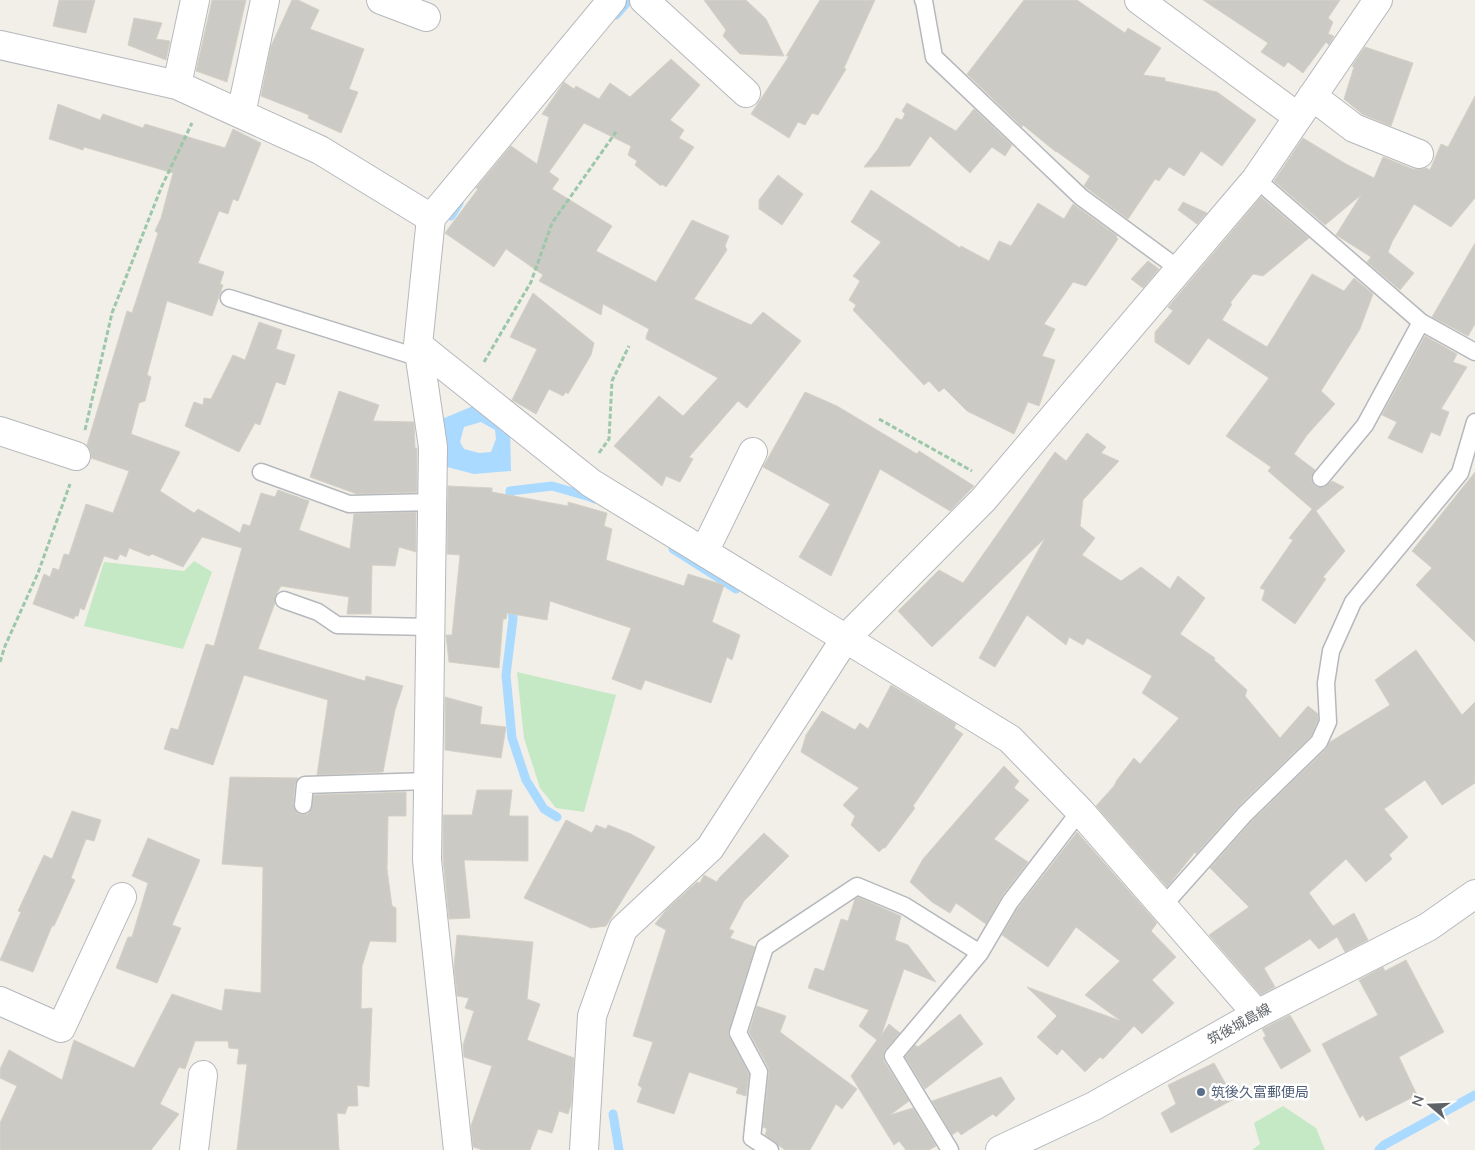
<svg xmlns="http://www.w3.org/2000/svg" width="1475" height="1150" font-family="Mulish,'Noto Sans JP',sans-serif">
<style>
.green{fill:#c5e8c5}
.water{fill:#aadaff;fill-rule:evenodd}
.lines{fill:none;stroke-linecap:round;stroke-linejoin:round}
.stream{stroke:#aadaff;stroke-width:9}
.building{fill:#cccac5;stroke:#d6d1c6}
.lane-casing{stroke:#b5b8bc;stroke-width:19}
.street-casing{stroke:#b5b8bc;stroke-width:30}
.secondary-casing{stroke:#b6babf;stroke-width:30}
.path{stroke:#9cc7a9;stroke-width:3;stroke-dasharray:5 2.5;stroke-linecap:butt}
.lane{stroke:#fff;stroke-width:16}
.street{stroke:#fff;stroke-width:28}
.secondary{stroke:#fff;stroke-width:28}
.service-dot{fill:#5c6f8a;stroke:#fff;stroke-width:2}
.labels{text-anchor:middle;stroke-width:5;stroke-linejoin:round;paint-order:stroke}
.street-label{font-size:14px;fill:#5f6368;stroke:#fff}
.service-label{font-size:14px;fill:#4e5e75;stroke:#fff;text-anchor:start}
</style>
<rect width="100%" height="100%" fill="#f1efe8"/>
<path class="green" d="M 194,561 L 212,572 L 183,649 L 84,626 L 104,562 L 184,571 Z
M 517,672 L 616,695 L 584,812 L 556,808 L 540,788 L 524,738 Z
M 1283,1106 L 1316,1128 L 1325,1150 L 1252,1150 L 1260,1144 L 1254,1123 Z"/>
<path class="water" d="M 478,404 L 510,430 L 511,471 L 474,474 L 447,467 L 442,419 ZM 481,422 L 495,430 L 496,439 L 491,452 L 479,453 L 464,449 L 460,442 L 464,427 Z"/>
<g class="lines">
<path class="stream" d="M 616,15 L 629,0
M 451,216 L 459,203
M 510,506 L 510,491 L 552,486 L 590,497 L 595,499
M 673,549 L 736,589
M 512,604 L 513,619 L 506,675 L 512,738 L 526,780 L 544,809 L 557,817
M 613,1114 L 619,1150
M 1379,1150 L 1384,1145 L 1475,1095"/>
</g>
<path class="building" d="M 59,0 L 95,0 L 86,33 L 53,26 Z
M 212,0 L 246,0 L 227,82 L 196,71 Z
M 292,0 L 298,0 L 319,10 L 310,29 L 364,49 L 349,89 L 358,92 L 341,133 L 308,118 L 309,115 L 261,96 L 271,46 Z
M 704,0 L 746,0 L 766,19 L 784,56 L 740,54 L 723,36 L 726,30 Z
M 820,0 L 875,0 L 844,68 L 846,69 L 818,115 L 812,113 L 805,125 L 798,122 L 789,138 L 751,114 L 789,56 L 786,56 Z
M 1024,0 L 1077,0 L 1125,33 L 1128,28 L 1161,48 L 1143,75 L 1165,78 L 1165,81 L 1217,92 L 1256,120 L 1222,166 L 1201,151 L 1184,176 L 1169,167 L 1159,181 L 1155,179 L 1128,219 L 1084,186 L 1090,176 L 1056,151 L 1056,152 L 1023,125 L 1022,127 L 967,74 Z
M 1203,0 L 1340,0 L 1328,18 L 1333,22 L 1328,34 L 1334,36 L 1329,45 L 1326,42 L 1303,73 L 1288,62 L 1284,67 L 1261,52 L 1268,43 Z
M 134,18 L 162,23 L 156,39 L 170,41 L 166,60 L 128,45 Z
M 1365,47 L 1413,63 L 1391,126 L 1362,114 L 1344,99 L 1354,67 L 1352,66 Z
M 671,59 L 700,85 L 670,120 L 684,130 L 679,138 L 694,147 L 666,187 L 662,184 L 661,186 L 635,165 L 637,161 L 628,155 L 631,146 L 584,123 L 549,172 L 559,179 L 552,189 L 612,226 L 596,251 L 656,282 L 692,220 L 729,236 L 725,246 L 727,250 L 694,299 L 751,325 L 763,312 L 801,341 L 747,408 L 738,401 L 689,457 L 693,459 L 680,482 L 666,476 L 662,486 L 614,446 L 659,396 L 683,416 L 718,378 L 646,339 L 646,337 L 649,329 L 603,304 L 601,315 L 539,281 L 543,275 L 506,249 L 494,267 L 445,233 L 478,189 L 476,188 L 511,146 L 537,164 L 549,117 L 542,114 L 564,82 L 574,89 L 576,86 L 599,99 L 610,83 L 630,97 Z
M 1475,96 L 1475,198 L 1451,227 L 1414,204 L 1392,242 L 1388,252 L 1414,273 L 1400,290 L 1367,262 L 1371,257 L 1336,235 L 1361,195 L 1325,225 L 1274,181 L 1303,138 L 1346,164 L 1374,178 L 1383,157 L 1413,169 L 1421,169 L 1426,168 L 1430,170 L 1441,144 L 1448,147 Z
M 907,103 L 956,131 L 974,109 L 1012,145 L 1005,156 L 992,147 L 970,173 L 930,136 L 910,166 L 864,167 L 878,149 L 896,118 L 902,120 L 905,114 L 902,111 Z
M 58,104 L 100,120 L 103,114 L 143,128 L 145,124 L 225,148 L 233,129 L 261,143 L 238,201 L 233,199 L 228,214 L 219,211 L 198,263 L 224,272 L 220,284 L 223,285 L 212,316 L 167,301 L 147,375 L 151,377 L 145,401 L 139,403 L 131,434 L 180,452 L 160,491 L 194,513 L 198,509 L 240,533 L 243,524 L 250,526 L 261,493 L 275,497 L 278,490 L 309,501 L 299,530 L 350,549 L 354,514 L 416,512 L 416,552 L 399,547 L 395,566 L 372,565 L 371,614 L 347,614 L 349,597 L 281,586 L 275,596 L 275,603 L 258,649 L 365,681 L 366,676 L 403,686 L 395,710 L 383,772 L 317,775 L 328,700 L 244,675 L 213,765 L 164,749 L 171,728 L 178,730 L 206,644 L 214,646 L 242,548 L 202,537 L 183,567 L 152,554 L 149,556 L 129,548 L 126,557 L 120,554 L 117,560 L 104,556 L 84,610 L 80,608 L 78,616 L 75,616 L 74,619 L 33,604 L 44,574 L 50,577 L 53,568 L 59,570 L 64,554 L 69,555 L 86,504 L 113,513 L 129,471 L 91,458 L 91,452 L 87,445 L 127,311 L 132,313 L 158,233 L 155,231 L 161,218 L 173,173 L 84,147 L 83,150 L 49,139 Z
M 778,175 L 803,194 L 782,225 L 759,209 L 759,200 Z
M 871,190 L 960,248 L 961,246 L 989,261 L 999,241 L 1011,246 L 1038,203 L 1064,219 L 1073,204 L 1117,236 L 1116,237 L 1118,239 L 1086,286 L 1073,282 L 1044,324 L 1055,329 L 1042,356 L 1055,360 L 1039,406 L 1028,402 L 1014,434 L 967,411 L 944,388 L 939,392 L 929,381 L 924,385 L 853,310 L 856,305 L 849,300 L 860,281 L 853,276 L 881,242 L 851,222 Z
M 1261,197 L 1309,238 L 1263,276 L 1253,274 L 1230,303 L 1232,304 L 1222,320 L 1267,347 L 1312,274 L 1344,291 L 1354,278 L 1373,294 L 1360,329 L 1321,391 L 1335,404 L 1307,435 L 1294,454 L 1315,470 L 1311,477 L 1312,482 L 1315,486 L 1324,487 L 1332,481 L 1344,487 L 1316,511 L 1345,551 L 1323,577 L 1326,579 L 1295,624 L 1262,600 L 1265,590 L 1260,588 L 1293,540 L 1289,538 L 1312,509 L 1268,471 L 1271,467 L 1226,436 L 1269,378 L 1208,338 L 1189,365 L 1155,342 L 1155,332 L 1173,311 L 1168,307 Z
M 1183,202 L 1207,213 L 1197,224 L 1178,210 Z
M 1475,243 L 1475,324 L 1468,336 L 1432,317 Z
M 1148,261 L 1159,269 L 1143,288 L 1131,279 Z
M 533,293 L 594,343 L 591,355 L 568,394 L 566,392 L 563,396 L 549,389 L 536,414 L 512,400 L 537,349 L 510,337 Z
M 259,322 L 282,330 L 276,349 L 295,355 L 285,385 L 276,382 L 260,425 L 255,423 L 239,452 L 185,426 L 194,402 L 203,405 L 204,398 L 211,399 L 233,355 L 245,360 Z
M 1425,336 L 1457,354 L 1453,362 L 1467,367 L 1441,409 L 1449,412 L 1440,436 L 1431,432 L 1422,453 L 1388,438 L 1397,422 L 1382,415 Z
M 339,391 L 379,405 L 373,421 L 414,422 L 415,448 L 417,448 L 417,492 L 357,494 L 310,477 Z
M 805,392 L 837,406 L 917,454 L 919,451 L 974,486 L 950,511 L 880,469 L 831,576 L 799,557 L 830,504 L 763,467 Z
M 1087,433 L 1106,447 L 1101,453 L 1119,461 L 1083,500 L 1080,526 L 1095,538 L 1082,555 L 1121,581 L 1141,567 L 1170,589 L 1178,576 L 1205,598 L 1180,634 L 1215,658 L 1214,660 L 1247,690 L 1245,696 L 1280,738 L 1308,706 L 1318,714 L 1318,720 L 1311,736 L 1238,807 L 1196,854 L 1195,852 L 1167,887 L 1096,806 L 1114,786 L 1117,780 L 1134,758 L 1140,764 L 1179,718 L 1142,693 L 1152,676 L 1087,638 L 1083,645 L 1069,637 L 1066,645 L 1027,615 L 995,667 L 979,658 L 1045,538 L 932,647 L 898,611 L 939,570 L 963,583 L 1055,452 L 1066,461 Z
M 1475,472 L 1475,642 L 1416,585 L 1432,568 L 1412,551 Z
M 448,486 L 492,488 L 492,492 L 568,506 L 568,502 L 607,513 L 604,526 L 612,529 L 606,560 L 684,586 L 688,574 L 724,585 L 712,622 L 740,635 L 732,660 L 727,657 L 711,703 L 645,680 L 641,690 L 612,679 L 631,628 L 550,601 L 547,620 L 507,613 L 506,619 L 503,619 L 499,668 L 449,662 L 446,635 L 452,635 L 460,555 L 447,554 Z
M 1416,650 L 1462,715 L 1475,702 L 1475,783 L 1442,805 L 1425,780 L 1384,809 L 1408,837 L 1389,855 L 1392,859 L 1366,882 L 1346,859 L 1309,893 L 1333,926 L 1354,913 L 1368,940 L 1345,952 L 1337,937 L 1319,949 L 1310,939 L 1264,968 L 1275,987 L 1261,995 L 1209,935 L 1249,907 L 1210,868 L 1252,821 L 1326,749 L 1330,742 L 1390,705 L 1375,680 Z
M 891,685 L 956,724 L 954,728 L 963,734 L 913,806 L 915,808 L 885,848 L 883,848 L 879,852 L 851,825 L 855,816 L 843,805 L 859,788 L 801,752 L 806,735 L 822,711 L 855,730 L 860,723 L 868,729 Z
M 445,697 L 482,707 L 480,724 L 506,727 L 501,758 L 445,750 Z
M 1004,766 L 1019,781 L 1014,788 L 1029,800 L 994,839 L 1028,862 L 1002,896 L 986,924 L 956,903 L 950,913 L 932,902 L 910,882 L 923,859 Z
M 230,777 L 298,778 L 295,784 L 293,804 L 297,813 L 302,815 L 308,814 L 311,810 L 314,795 L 406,792 L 406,816 L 388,816 L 387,869 L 392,906 L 396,908 L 396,942 L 370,941 L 362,966 L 361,1009 L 372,1008 L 369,1087 L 357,1085 L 358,1106 L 348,1106 L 345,1114 L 337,1113 L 339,1150 L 237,1150 L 247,1064 L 237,1064 L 239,1049 L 229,1048 L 228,1041 L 195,1041 L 185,1069 L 179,1067 L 160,1104 L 179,1114 L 151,1150 L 0,1150 L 0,1123 L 17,1086 L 0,1078 L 0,1069 L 9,1050 L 62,1080 L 74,1040 L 134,1068 L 172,994 L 222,1011 L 225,989 L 261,993 L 263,867 L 222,864 Z
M 477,790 L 512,790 L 509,816 L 528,816 L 528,861 L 464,860 L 470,918 L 449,919 L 443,859 L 443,815 L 472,815 Z
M 72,811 L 101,820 L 94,841 L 86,839 L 71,878 L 75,880 L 54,926 L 52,926 L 33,972 L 0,960 L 21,912 L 18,911 L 44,855 L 52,859 Z
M 566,820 L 592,833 L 596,825 L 606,829 L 608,825 L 631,834 L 655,847 L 606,926 L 591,928 L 524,898 Z
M 1077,832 L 1157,923 L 1151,931 L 1176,957 L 1152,980 L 1174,1003 L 1142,1034 L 1134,1026 L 1103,1059 L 1100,1057 L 1085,1072 L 1062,1049 L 1057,1055 L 1037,1037 L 1057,1016 L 1027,987 L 1121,1021 L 1085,995 L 1120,961 L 1076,927 L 1048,967 L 1002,935 L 1018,908 Z
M 764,833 L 789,856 L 744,901 L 729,929 L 734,931 L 730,938 L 755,947 L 728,1034 L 749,1074 L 746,1096 L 736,1093 L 738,1088 L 689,1072 L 674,1114 L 637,1102 L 642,1088 L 638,1085 L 653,1042 L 633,1036 L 666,930 L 655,924 L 667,909 L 697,882 L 700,883 L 704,875 L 717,882 L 719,878 Z
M 148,838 L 200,860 L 172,925 L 181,928 L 157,983 L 116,968 L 128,937 L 132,937 L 148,883 L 132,876 Z
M 858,897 L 901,916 L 895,940 L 908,945 L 936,982 L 904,969 L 881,1036 L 889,1024 L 900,1033 L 885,1050 L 883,1056 L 884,1061 L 909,1101 L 890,1115 L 913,1108 L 936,1146 L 929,1150 L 906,1150 L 899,1141 L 894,1145 L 851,1076 L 877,1040 L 859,1026 L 869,1010 L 808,988 L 815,968 L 824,971 L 841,919 L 848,921 L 855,899 Z
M 457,935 L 533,942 L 527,999 L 540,1004 L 527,1040 L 574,1058 L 571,1105 L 568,1114 L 559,1111 L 552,1133 L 538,1129 L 530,1150 L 483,1150 L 473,1147 L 471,1126 L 492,1066 L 464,1057 L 463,1045 L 474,1011 L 465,1008 L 469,998 L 457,996 L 454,966 Z
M 1406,960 L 1444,1032 L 1399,1057 L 1417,1095 L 1366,1121 L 1363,1115 L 1360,1118 L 1322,1044 L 1378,1015 L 1359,980 L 1383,967 L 1385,971 Z
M 757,1006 L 786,1016 L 780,1032 L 857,1089 L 842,1109 L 836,1104 L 810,1150 L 785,1150 L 765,1135 L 767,1129 L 763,1127 L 769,1072 L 768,1067 L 749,1032 Z
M 960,1014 L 983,1044 L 925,1089 L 905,1057 L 915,1045 L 918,1047 Z
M 1290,1015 L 1311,1051 L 1281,1069 L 1263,1038 L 1266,1036 L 1262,1029 Z
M 1214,1063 L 1234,1099 L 1171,1133 L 1161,1113 L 1176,1104 L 1168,1085 Z
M 1001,1077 L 1015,1099 L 996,1117 L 993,1114 L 961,1135 L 958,1131 L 952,1135 L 932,1101 Z"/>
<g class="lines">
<defs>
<path id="lane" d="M 923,0 L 924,1 L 934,57 L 1081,197 L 1179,269
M 1256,179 L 1421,322 L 1475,352
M 229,298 L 420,358
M 261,472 L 349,504 L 432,502
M 1321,478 L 1365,425 L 1421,322
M 284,600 L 318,612 L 337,625 L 430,627
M 303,805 L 305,785 L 428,781
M 1163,906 L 1245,814 L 1319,742 L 1328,722 L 1326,683 L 1331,651 L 1353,602 L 1460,473 L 1475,422
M 770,1150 L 752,1138 L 759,1072 L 738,1033 L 765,947 L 857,886 L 905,906 L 980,953
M 950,1150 L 893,1056 L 980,953 L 1010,902 L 1080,811"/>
<path id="street" d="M 381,0 L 426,17
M 644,0 L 746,93
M 1139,0 L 1298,117
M 0,45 L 177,85 L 320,150 L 431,218
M 177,85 L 195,0
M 1312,96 L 1354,128 L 1419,154
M 241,114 L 265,0
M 418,345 L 591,483 L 1010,739 L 1080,811 L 1257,1014
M 0,431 L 76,456
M 704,552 L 753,452
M 0,1001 L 61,1028 L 122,897
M 194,1150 L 203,1075
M 458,1150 L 427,860 L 433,447 L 418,345 L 431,218 L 612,0
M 584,1150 L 592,1016 L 623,929 L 710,848 L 845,639 L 983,500 L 1256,179 L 1378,0"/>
<path id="secondary" d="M 1000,1150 L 1094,1106 L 1257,1014 L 1428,927 L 1475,894"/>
</defs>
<use href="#lane" class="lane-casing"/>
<use href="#street" class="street-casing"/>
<use href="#secondary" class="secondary-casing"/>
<path class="path" d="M 484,362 L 531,282 L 552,223 L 616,132
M 879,419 L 972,471
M 85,430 L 112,313 L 161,188 L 192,123
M 599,453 L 609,439 L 612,381 L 629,346
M 0,662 L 5,646 L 38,573 L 70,484"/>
<use href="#lane" class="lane"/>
<use href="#street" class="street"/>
<use href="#secondary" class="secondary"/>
</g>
<circle class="service-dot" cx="1201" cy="1092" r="5"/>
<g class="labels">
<g class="street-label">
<text transform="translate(1239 1024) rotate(-29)" y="5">筑後城島線</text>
</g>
<g class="service-label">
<text x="1211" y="1097">筑後久富郵便局</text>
</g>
</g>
<g transform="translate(1430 1105) rotate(289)" stroke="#ffffff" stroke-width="4" paint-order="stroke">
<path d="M0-4L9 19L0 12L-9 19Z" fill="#5f6368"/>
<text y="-8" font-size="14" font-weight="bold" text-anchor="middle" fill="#5f6368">N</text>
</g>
</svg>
